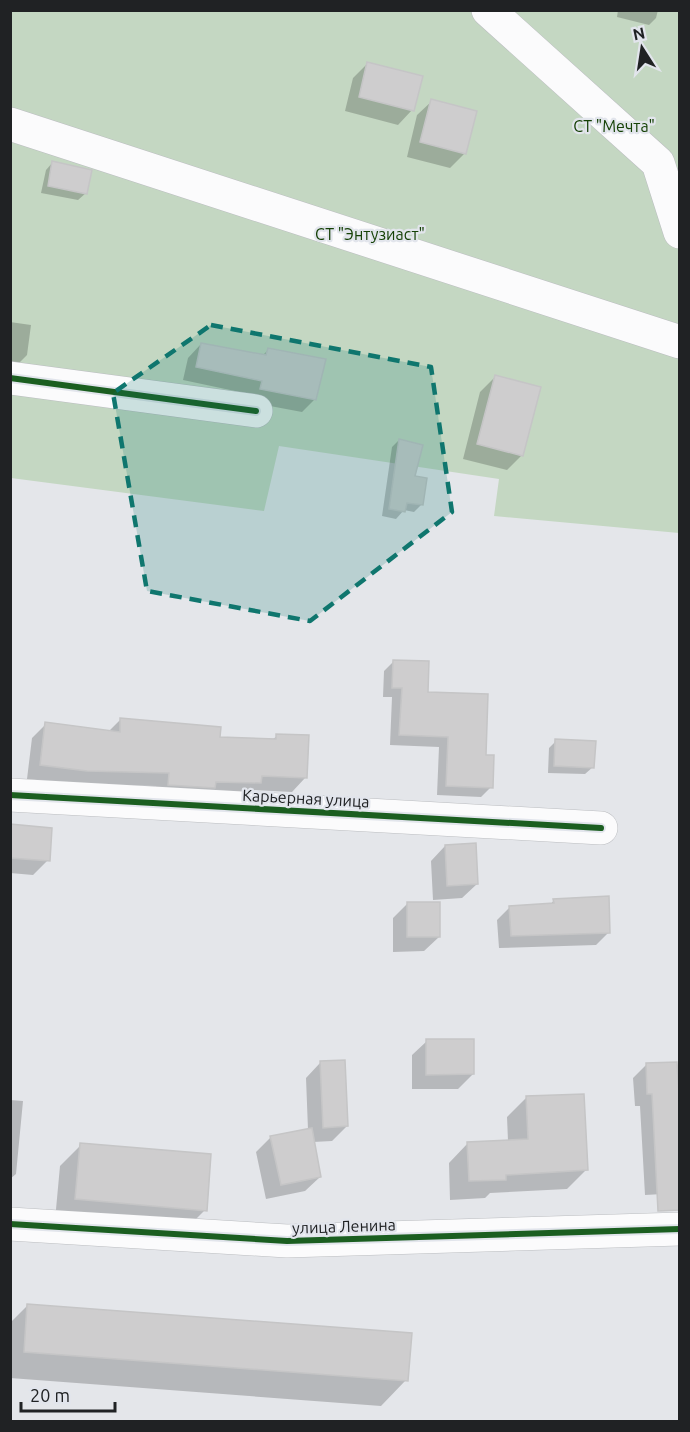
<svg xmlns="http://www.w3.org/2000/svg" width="690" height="1432" font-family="Ubuntu,sans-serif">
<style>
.green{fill:#c4d7c2}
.shadow{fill:#0003}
.building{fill:#cecdce;stroke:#c5c5c6;stroke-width:1.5}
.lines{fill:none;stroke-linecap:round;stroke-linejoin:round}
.minor-casing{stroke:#bbbdc0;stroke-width:34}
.minor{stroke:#fbfbfc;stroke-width:33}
.cycleway-casing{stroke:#e2e5ec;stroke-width:10}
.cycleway{stroke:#1b5e20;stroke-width:6}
.marked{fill:#0f766e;fill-opacity:0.2;stroke:#0f766e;stroke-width:4.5;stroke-dasharray:12 8;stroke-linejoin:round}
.labels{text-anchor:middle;stroke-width:4.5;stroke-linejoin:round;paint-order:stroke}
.park-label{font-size:16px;fill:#154106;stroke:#e2e5ec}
.street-label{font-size:16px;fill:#202224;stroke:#e2e5ec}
</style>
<rect width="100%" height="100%" fill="#e4e6ea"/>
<path class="green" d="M 11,11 L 679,11 L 679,533 L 494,516 L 499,479 L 279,446 L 264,511 L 11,478 Z"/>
<path class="shadow" d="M 618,10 L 658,10 L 656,18 L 649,25 L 617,17 Z
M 368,63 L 412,110 L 398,125 L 345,111 L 353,78 Z
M 432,101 L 465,153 L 450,168 L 407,157 L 417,115 Z
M 53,162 L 86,193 L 78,200 L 41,193 L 46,170 Z
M 10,322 L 31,325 L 27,355 L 12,370 L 10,369 Z
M 201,344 L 262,356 L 268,350 L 315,399 L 302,412 L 248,402 L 249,394 L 183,380 L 188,358 Z
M 495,377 L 522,455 L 507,470 L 463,459 L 480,392 Z
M 399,440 L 422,504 L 414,512 L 404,510 L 396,519 L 382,516 L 392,447 Z
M 394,661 L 484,756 L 491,787 L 481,797 L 437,795 L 439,747 L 390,745 L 392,697 L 383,697 L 384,671 Z
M 121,719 L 218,738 L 272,740 L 277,736 L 305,778 L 292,792 L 253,790 L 246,797 L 155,798 L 156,786 L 73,784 L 27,779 L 32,738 L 46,724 L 108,732 Z
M 556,741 L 593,767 L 585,774 L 548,773 L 549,748 Z
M 10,825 L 48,860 L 33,875 L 10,873 Z
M 445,846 L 477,884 L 462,898 L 433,900 L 431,861 Z
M 554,900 L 609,932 L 596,945 L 499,948 L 497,920 L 510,907 L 550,905 Z
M 407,904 L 439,937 L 424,951 L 393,952 L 393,918 Z
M 427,1041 L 473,1074 L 458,1089 L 412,1089 L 412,1055 Z
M 320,1063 L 347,1126 L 332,1141 L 313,1142 L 320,1177 L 305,1191 L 266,1199 L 256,1152 L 271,1137 L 308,1130 L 306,1078 Z
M 646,1065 L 680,1193 L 645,1195 L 640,1106 L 635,1106 L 633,1078 Z
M 526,1098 L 586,1170 L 567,1189 L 490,1193 L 485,1198 L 450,1200 L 449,1163 L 468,1143 L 508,1141 L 507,1117 Z
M 10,1100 L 23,1101 L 16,1174 L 10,1179 Z
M 81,1145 L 205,1210 L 184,1231 L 55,1220 L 60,1166 Z
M 28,1305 L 406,1380 L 381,1406 L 10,1378 L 10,1323 Z"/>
<path class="building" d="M 367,62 L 423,76 L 414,111 L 359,97 Z
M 431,99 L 477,111 L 466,154 L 420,142 Z
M 52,161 L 92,170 L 87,194 L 48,186 Z
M 201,343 L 266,355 L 268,348 L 326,359 L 316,400 L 260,389 L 262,381 L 196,367 Z
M 495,375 L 541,387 L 523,456 L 477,444 Z
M 399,439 L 423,445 L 415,476 L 427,478 L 423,505 L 407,503 L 405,512 L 389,509 Z
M 393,660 L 429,661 L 428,692 L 488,694 L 486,755 L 494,755 L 493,788 L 446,786 L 448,737 L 399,735 L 402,688 L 392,688 Z
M 120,718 L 221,727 L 220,737 L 276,739 L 276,734 L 309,735 L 307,778 L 262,776 L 261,783 L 216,782 L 215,788 L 168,785 L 169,773 L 87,771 L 40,765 L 45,722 L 120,732 Z
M 555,739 L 596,741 L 594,768 L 554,766 Z
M 10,824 L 52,828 L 50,861 L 10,858 Z
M 476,843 L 478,884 L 447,886 L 445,845 Z
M 609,896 L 610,933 L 511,936 L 509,906 L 554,903 L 553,899 Z
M 407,902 L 440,902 L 440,937 L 407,937 Z
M 426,1039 L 474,1039 L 474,1074 L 426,1075 Z
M 345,1060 L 348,1126 L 323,1128 L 320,1061 Z
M 677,1062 L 680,1110 L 680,1210 L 658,1211 L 652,1094 L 647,1094 L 646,1063 Z
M 584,1094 L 588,1170 L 506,1175 L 506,1180 L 469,1181 L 467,1142 L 528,1139 L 526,1096 Z
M 312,1128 L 321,1177 L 281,1185 L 270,1136 Z
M 80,1143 L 211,1154 L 207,1211 L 75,1199 Z
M 27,1304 L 412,1333 L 408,1381 L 24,1352 Z"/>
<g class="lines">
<defs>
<path id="minor" d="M 488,10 L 658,163 L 680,232
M 10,124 L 680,342
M 10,378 L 256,411
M 10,795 L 601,828
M 10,1224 L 287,1241 L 680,1229"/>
</defs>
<use href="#minor" class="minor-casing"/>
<use href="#minor" class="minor"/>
<defs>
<path id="cycleway" d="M 10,378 L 256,411
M 10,795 L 601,828
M 10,1224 L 287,1241 L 680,1229"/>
</defs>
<use href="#cycleway" class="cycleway-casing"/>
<use href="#cycleway" class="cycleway"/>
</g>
<path class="marked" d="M 211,325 L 431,367 L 452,512 L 310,621 L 147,591 L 113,393 Z"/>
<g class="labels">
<g class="park-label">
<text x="614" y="132">СТ "Мечта"</text>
<text x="370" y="240">СТ "Энтузиаст"</text>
</g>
<g class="street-label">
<text transform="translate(306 798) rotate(3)" y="6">Карьерная улица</text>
<text transform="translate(344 1226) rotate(-2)" y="6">улица Ленина</text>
</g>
</g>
<rect width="690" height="1432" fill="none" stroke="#202224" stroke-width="24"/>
<g transform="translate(642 48) rotate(348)" stroke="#e2e5ec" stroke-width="4.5" paint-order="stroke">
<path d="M0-4.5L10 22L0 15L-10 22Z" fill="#202224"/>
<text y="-9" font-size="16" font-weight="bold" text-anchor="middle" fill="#202224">N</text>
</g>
<path d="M21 1402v9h94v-9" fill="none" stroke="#202224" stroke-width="3"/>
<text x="30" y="1402" font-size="18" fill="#202224" stroke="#e2e5ec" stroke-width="4.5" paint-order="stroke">20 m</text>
</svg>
